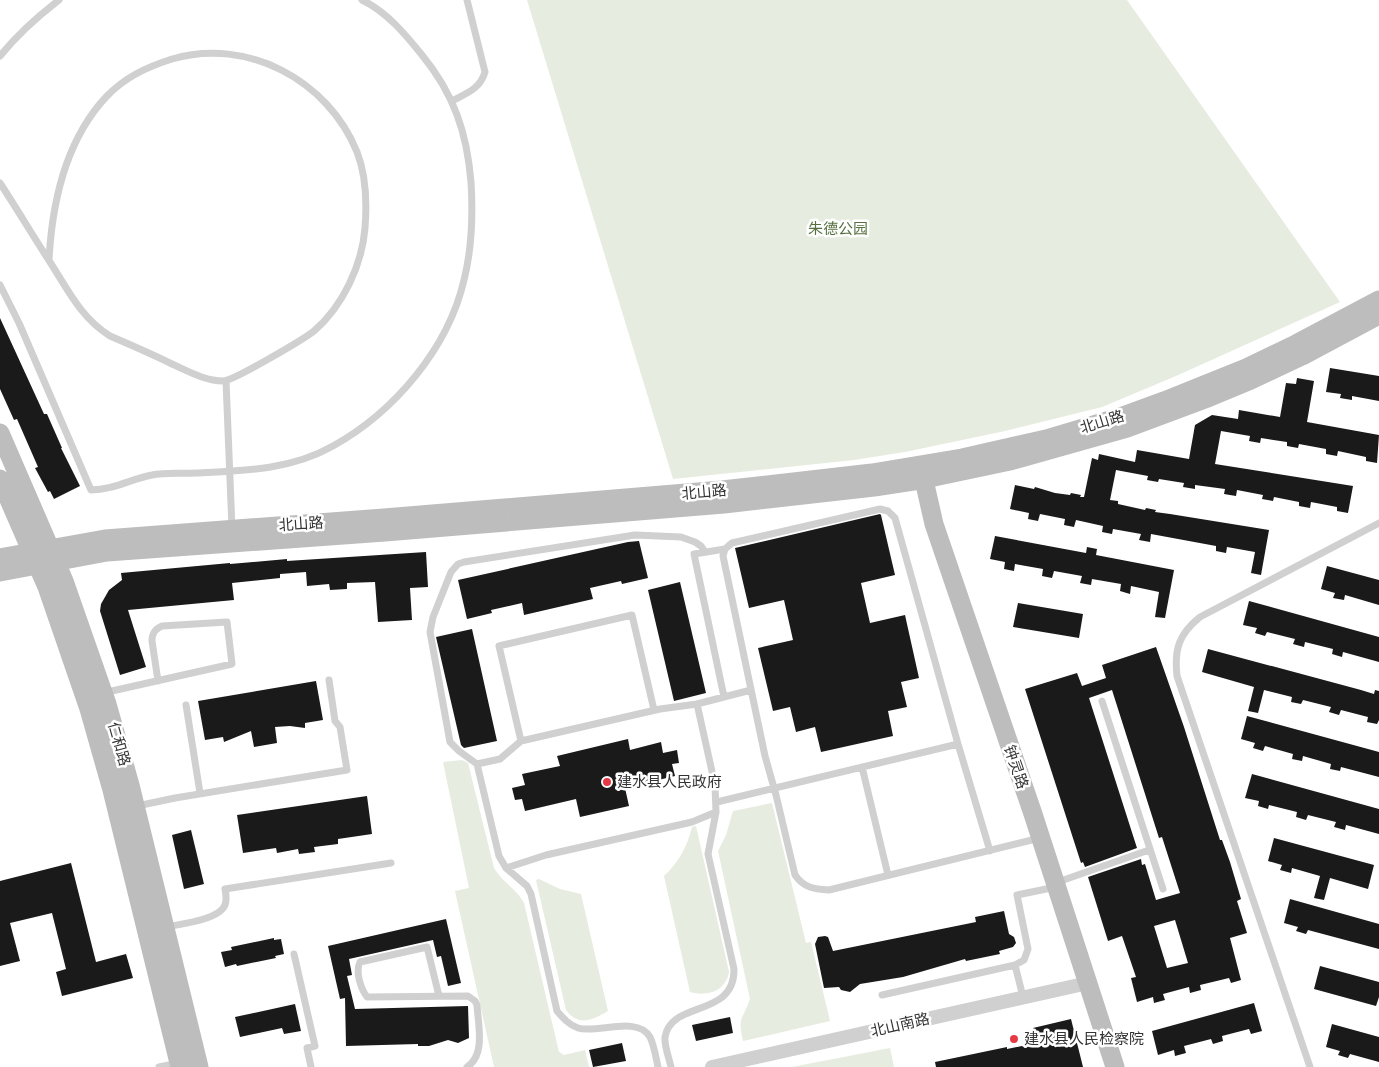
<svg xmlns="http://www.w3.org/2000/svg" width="1379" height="1067" font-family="Roboto,'Noto Sans SC',sans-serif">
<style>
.green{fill:#e6ecdf}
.building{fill:#1a1a1a;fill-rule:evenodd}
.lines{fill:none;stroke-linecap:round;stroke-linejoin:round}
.lane{stroke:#d0d0d0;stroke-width:7}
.street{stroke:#d0d0d0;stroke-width:14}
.secondary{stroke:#bdbdbd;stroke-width:19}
.poi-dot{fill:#e63946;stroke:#fff;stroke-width:2}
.labels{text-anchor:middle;stroke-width:5;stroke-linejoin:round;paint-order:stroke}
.park-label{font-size:15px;fill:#56703f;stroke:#fff}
.street-label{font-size:15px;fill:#333;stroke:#fff}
.poi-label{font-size:15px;fill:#333;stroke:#fff;text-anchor:start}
</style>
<rect width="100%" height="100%" fill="#fff"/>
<path class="green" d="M 527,0 L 1127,0 L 1340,302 L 1176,376 L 1102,407 L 1005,431 L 905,452 L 854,460 L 673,479 Z
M 462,760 L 468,763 L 494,868 C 502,882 517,889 524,903 L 559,1052 L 564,1055 L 585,1050 L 589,1067 L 494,1067 L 455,891 L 469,888 L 443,762 Z
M 772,803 L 806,943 L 811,942 L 830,1021 L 743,1041 C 737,1016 743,1020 750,999 L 718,851 L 726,835 L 733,811 Z
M 696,826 L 729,972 C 726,991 707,997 690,992 L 664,876 C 679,862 687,847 692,827 Z
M 539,879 L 560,889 L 581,894 L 608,1011 C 593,1020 578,1027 566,1010 L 536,880 Z
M 890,1048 L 894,1067 L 792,1067 Z"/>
<path class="building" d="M 0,318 L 44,414 L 47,414 L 62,448 L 61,448 L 80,486 L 54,499 L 50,491 L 48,492 L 35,468 L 38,467 L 17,419 L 14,420 L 0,389 Z
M 1330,368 L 1379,376 L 1379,401 L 1352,396 L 1352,400 L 1340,398 L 1341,394 L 1326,392 Z
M 1297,378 L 1314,381 L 1307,422 L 1379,435 L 1377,463 L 1366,461 L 1366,457 L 1338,451 L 1337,456 L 1326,454 L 1326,449 L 1299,444 L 1298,448 L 1287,446 L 1287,442 L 1261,438 L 1260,443 L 1249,441 L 1250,436 L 1221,431 L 1215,464 L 1353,486 L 1348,513 L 1337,511 L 1337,507 L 1311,502 L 1310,508 L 1299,506 L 1299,502 L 1274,497 L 1273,501 L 1262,499 L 1263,495 L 1237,490 L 1236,496 L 1224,494 L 1225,489 L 1195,485 L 1195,489 L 1183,487 L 1184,483 L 1159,479 L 1158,482 L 1147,480 L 1148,476 L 1116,470 L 1110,500 L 1118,501 L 1118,504 L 1145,510 L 1146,508 L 1156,510 L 1155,512 L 1170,514 L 1269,530 L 1261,575 L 1251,573 L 1255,552 L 1227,547 L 1226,553 L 1216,551 L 1216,546 L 1151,534 L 1150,542 L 1139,540 L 1141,534 L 1113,529 L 1112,534 L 1102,532 L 1103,526 L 1076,520 L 1074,527 L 1064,525 L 1065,519 L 1040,514 L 1038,521 L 1028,519 L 1029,513 L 1010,509 L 1015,485 L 1034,489 L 1035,487 L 1055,493 L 1070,495 L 1071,493 L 1081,495 L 1080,497 L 1084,497 L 1092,458 L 1098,460 L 1099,454 L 1135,462 L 1137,450 L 1189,459 L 1195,425 L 1212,415 L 1238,419 L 1239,410 L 1280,417 L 1286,383 L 1296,384 Z
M 880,514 L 881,515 L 895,575 L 861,583 L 870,623 L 905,615 L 919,678 L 901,682 L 907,707 L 888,711 L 893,736 L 821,752 L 815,727 L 796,732 L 790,707 L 773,711 L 758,648 L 793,640 L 784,600 L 749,608 L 735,548 Z
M 995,536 L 1086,553 L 1087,547 L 1097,549 L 1096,555 L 1174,570 L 1165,618 L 1155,617 L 1159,592 L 1131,586 L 1130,594 L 1120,591 L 1121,584 L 1092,579 L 1091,585 L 1080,583 L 1082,576 L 1054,571 L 1052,578 L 1042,576 L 1043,569 L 1015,564 L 1014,571 L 1004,569 L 1005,562 L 990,559 Z
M 639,541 L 648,578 L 622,584 L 621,581 L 590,588 L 593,599 L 524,615 L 522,603 L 491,610 L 492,613 L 467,619 L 458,580 L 628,542 Z
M 426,552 L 428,587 L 410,588 L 412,620 L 378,622 L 375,582 L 347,583 L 347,589 L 330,590 L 329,584 L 307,586 L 306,572 L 280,574 L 280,578 L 232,583 L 234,600 L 128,610 L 146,667 L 120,675 L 100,611 L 101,604 L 109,590 L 122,580 L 121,573 L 230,563 L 230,564 L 287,559 L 287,561 Z
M 1327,566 L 1379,580 L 1379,605 L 1345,595 L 1344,600 L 1333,598 L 1335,593 L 1321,589 Z
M 680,582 L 706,693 L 674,701 L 648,590 Z
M 1249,601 L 1379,637 L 1379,662 L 1343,652 L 1342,657 L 1332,654 L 1333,649 L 1305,642 L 1304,647 L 1293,644 L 1295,639 L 1267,632 L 1265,636 L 1255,633 L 1257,628 L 1243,625 Z
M 1018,603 L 1083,614 L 1079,638 L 1013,627 Z
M 472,629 L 497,741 L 464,748 L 461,745 L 436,637 Z
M 1156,647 L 1184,727 L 1220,840 L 1222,840 L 1230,862 L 1241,899 L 1237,901 L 1247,933 L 1230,938 L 1241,980 L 1231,983 L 1229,978 L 1200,985 L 1201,990 L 1190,993 L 1189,987 L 1163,994 L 1165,1000 L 1154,1003 L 1153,997 L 1137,1002 L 1131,978 L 1136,977 L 1122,936 L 1108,941 L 1088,877 L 1141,859 L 1142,865 L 1145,864 L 1156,900 L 1180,893 L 1162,837 L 1159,838 L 1112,690 L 1089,698 L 1137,848 L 1085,867 L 1083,862 L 1081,863 L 1025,689 L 1077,673 L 1082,686 L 1106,678 L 1102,665 ZM 1175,920 L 1188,963 L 1167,968 L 1154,926 Z
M 1208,649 L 1361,690 L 1374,694 L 1375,690 L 1379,691 L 1379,720 L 1377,724 L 1367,722 L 1368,717 L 1341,710 L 1339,715 L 1329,712 L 1331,707 L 1303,700 L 1301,704 L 1291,702 L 1292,697 L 1264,690 L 1258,713 L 1248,711 L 1254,687 L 1202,672 Z
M 316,681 L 323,720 L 305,723 L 305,728 L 290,726 L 275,727 L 277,743 L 254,747 L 251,731 L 224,742 L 223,737 L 205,740 L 198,701 Z
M 1247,716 L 1379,752 L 1379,777 L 1341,767 L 1340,771 L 1330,769 L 1331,764 L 1303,756 L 1302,761 L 1292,759 L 1293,754 L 1265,746 L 1263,751 L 1253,748 L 1255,743 L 1241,739 Z
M 628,739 L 630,750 L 661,742 L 663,753 L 677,750 L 679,763 L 672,764 L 675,776 L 625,788 L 629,806 L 580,817 L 576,799 L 525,811 L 522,799 L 515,800 L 512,788 L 525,785 L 522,774 L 560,766 L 557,756 Z
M 1252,774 L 1379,809 L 1379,834 L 1346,825 L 1345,830 L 1334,827 L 1336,822 L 1308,815 L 1306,820 L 1296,817 L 1297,812 L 1269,805 L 1268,809 L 1258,806 L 1259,801 L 1245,798 Z
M 367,796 L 372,834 L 338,839 L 338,844 L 314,847 L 315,852 L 299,854 L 298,849 L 277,853 L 276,848 L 243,853 L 237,815 Z
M 191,830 L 204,884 L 184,889 L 172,835 Z
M 1274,838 L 1374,865 L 1368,889 L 1330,878 L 1324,900 L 1314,898 L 1320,876 L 1292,868 L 1291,873 L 1280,870 L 1282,865 L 1268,861 Z
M 71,863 L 96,962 L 126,954 L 133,978 L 62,996 L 56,972 L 66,969 L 52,913 L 10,923 L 20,961 L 0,966 L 0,881 Z
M 1290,899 L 1379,924 L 1379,949 L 1308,930 L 1306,934 L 1296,931 L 1298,927 L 1284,923 Z
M 1004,911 L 1009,934 L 1014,937 L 1016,943 L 1013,947 L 999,951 L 1000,954 L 966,961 L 965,959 L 903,977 L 860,984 L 850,992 L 841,990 L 839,987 L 824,988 L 815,944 L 818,937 L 825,936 L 828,937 L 833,951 L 976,922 L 975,917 Z
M 446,919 L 461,983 L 448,986 L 441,956 L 437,957 L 433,940 L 349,959 L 352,975 L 347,976 L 355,1009 L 468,1006 L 469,1038 L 458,1043 L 448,1040 L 429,1046 L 418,1046 L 418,1044 L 346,1046 L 345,998 L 340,999 L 328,946 Z
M 274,938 L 274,940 L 281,939 L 284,954 L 275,956 L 276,958 L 237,966 L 236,964 L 225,967 L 221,952 L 232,950 L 231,947 Z
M 1320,966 L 1379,982 L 1379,997 L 1376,1006 L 1314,989 Z
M 1254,1003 L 1262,1031 L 1251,1034 L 1249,1029 L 1222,1036 L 1223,1041 L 1213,1044 L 1211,1039 L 1184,1046 L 1186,1053 L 1175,1056 L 1174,1050 L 1158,1055 L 1152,1031 Z
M 295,1004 L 301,1031 L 284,1034 L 282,1028 L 240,1037 L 235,1017 Z
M 730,1017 L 733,1033 L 696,1041 L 692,1025 Z
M 1071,1019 L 1083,1067 L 936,1067 L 935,1062 L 1007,1047 L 1007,1049 L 1036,1043 L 1033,1028 Z
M 1332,1024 L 1379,1037 L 1379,1062 L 1350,1054 L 1348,1058 L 1338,1055 L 1340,1051 L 1326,1047 Z
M 622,1043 L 626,1061 L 593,1067 L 589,1050 Z"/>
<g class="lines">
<path class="lane" d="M 0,56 C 17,35 37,17 59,0
M 452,101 C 467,93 480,89 485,72 L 467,0
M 0,183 C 17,209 33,236 50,262 C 68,290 81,318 110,336 C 131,345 152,354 172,364 C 188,371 205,381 223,381 C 233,381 304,339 314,331 C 343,306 362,265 365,228 C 367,203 366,175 357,152 C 328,80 247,37 172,59 C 147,67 125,77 106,97 C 66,140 52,203 49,260
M 0,285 L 19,323 L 91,490 C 113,490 131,479 152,475 C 166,472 181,474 196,473 C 243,471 291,470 333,446 C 394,412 448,349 464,280 C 472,248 473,214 471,182 C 467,133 454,94 422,55 C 405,34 387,12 362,0
M 226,381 L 232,528
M 103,693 L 232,664 L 227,622 L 162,626 C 155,629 152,633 152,641 L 158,681
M 724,697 L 694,554 L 725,549
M 1102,701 L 1163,889
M 186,705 L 200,793
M 521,741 L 499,646 L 632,615 L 654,710
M 477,764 L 459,751 L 450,742 L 430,632 L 433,617 L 451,572 L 458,564 L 464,562 L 635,535 L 681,537 L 695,542 L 701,546 L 705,552
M 862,767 L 888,875
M 717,802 L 958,744
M 137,806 L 175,798 L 347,770 L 340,727 L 335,721 L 329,680
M 990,851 L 958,744 L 895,518 L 888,511 L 880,509 L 732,543 L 725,549 L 723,556 L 765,756 L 776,795 L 795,875 C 804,888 814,889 829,890 L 1040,838
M 506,868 L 546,855 L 692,822 L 716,812
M 1055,883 L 1149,850
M 166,927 C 180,924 219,920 225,905 C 227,900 226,894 225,889 L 391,863
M 294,954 L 315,1046 L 307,1048 L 311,1067
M 1015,965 L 1024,960 L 1028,949 L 1017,895 L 1056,887
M 882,995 L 1015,965 L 1023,997
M 439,996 L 427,947 L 360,962 C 355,972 361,989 367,997 L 468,996 L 475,1001 L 477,1005 C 478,1024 486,1055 467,1067
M 159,1067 L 179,1063
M 658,1067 C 656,1058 654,1045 650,1037 C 637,1015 597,1034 578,1028 C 569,1025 563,1018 557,1011 L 531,894 L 527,886 L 506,868 L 499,856 L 477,764 L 500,759 L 521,741 L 660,709 L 697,704 L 751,690
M 671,1067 C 669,1058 664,1045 665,1037 C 671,1000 735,1018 734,969 L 708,854 L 716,812 L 715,785 L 697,704
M 1310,1067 L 1177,676 C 1174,649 1179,634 1200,617 L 1379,523"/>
<path class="street" d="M 712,1067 L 1088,983"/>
<path class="secondary" d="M 0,433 L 64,581 L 107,704 L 130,785 L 199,1067
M 921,467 L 934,524 L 1033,814 L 1115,1067
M 0,479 L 47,587 L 89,709 L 112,790 L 180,1067
M 0,558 L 105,539 L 384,518 L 722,490 L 872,473 L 962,458 L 1046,439 L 1123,416 L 1164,401 L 1246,368 L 1296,344 L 1379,300
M 0,572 L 107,552 L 385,532 L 724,504 L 874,487 L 920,480 L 1010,461 L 1127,428 L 1210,397 L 1251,380 L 1302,356 L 1379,315"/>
</g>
<g class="poi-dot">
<circle cx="607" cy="782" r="5"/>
<circle cx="1014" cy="1039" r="5"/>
</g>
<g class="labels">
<g class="park-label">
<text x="838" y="234">朱德公园</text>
</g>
<g class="street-label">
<text transform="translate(1102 422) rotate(-17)" y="5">北山路</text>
<text transform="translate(704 492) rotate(-5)" y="5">北山路</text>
<text transform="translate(301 524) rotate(-4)" y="5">北山路</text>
<text transform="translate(119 744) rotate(74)" y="5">仁和路</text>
<text transform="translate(1016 767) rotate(71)" y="5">钟灵路</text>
<text transform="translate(900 1025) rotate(-13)" y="5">北山南路</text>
</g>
<g class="poi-label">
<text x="617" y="787">建水县人民政府</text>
<text x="1024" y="1044">建水县人民检察院</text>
</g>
</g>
</svg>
